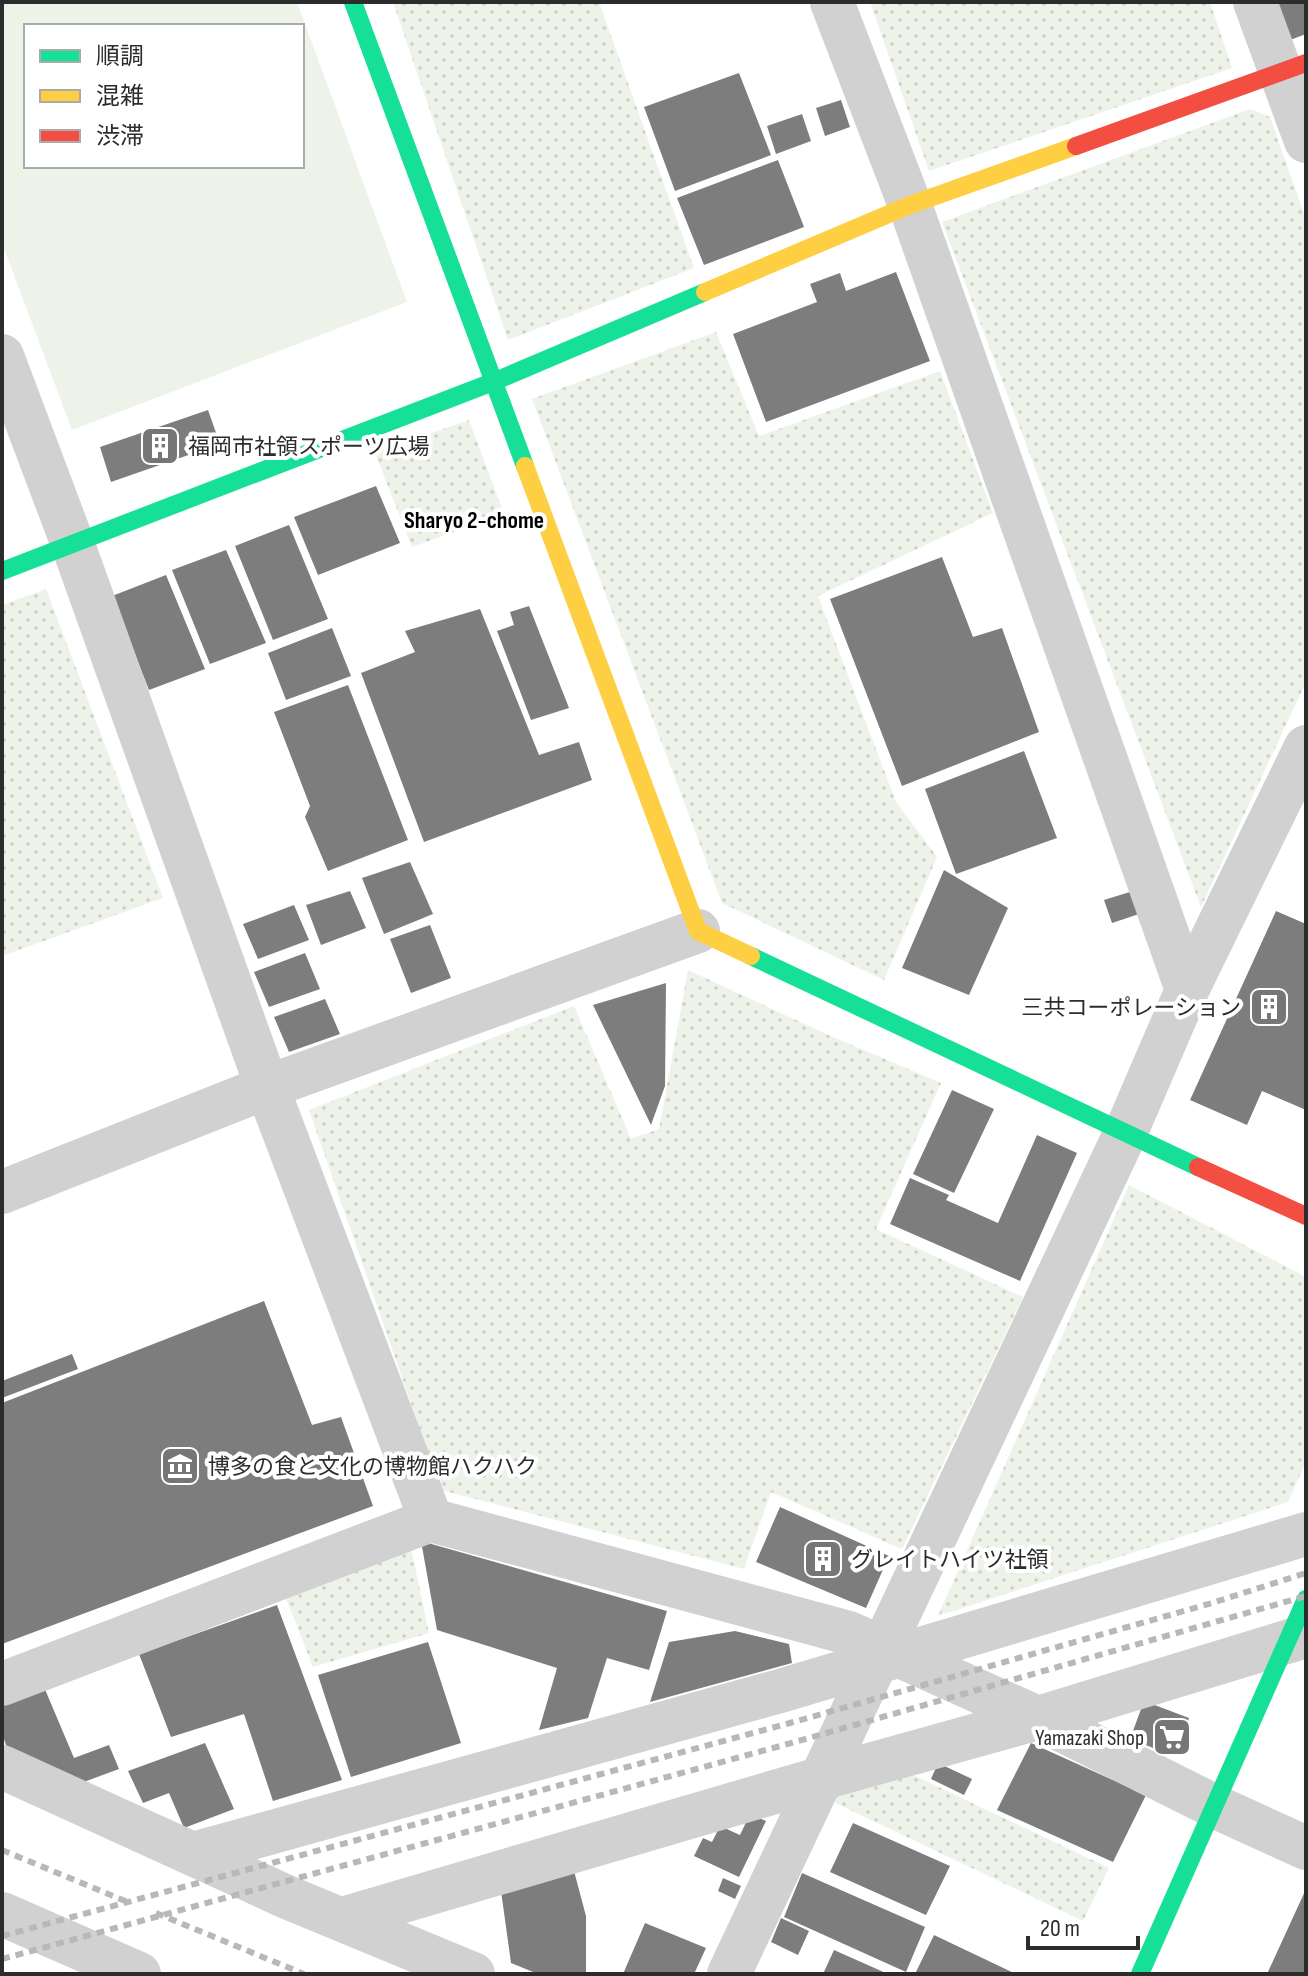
<svg xmlns="http://www.w3.org/2000/svg" width="1308" height="1976" font-family="'Sofia Sans Condensed','Noto Sans JP',sans-serif">
<style>
.grass{fill:url(#grass-dots)}
.green{fill:#eef3ea;fill-rule:evenodd}
.building{fill:#7d7d7d}
.lines{fill:none;stroke-linecap:round;stroke-linejoin:round}
.street{stroke:#d1d1d1;stroke-width:44}
.fast{stroke:#16e098;stroke-width:18}
.slow{stroke:#ffcf43;stroke-width:18}
.jam{stroke:#f24e42;stroke-width:18}
.rail{stroke:#b8b8b8;stroke-width:6;stroke-dasharray:8 6;stroke-linecap:butt}
.labels{text-anchor:middle;stroke-width:8;stroke-linejoin:round;paint-order:stroke}
.poi-label{font-size:22px;fill:#2c2c2c;stroke:#fff;text-anchor:start}
.neighbourhood-label{font-size:24px;font-weight:bold;fill:#000;stroke:#fff}
</style>
<defs>
<pattern id="grass-dots" width="8" height="8" patternUnits="userSpaceOnUse" patternTransform="scale(2)"><rect width="8" height="8" fill="#eef3ea"/><path d="M2 2h.1M6 6h.1" fill="none" stroke="#ccd0c9" stroke-width="1.8" stroke-linecap="round"/></pattern>
</defs>
<rect width="100%" height="100%" fill="#fff"/>
<path class="grass" d="M 393,2 L 599,2 L 694,268 L 508,340 Z
M 870,2 L 1210,2 L 1232,68 L 929,171 Z
M 1250,109 L 1270,117 L 1306,219 L 1306,682 L 1201,907 L 942,222 Z
M 716,332 L 759,436 L 940,371 L 993,513 L 818,596 L 896,802 L 937,857 L 884,980 L 722,903 L 532,399 Z
M 469,420 L 504,514 L 412,547 L 375,453 Z
M 46,589 L 163,898 L 2,956 L 2,605 Z
M 688,970 L 826,1034 L 941,1083 L 876,1229 L 1023,1297 L 902,1549 L 771,1492 L 744,1569 L 441,1490 L 309,1110 L 574,1006 L 631,1139 L 659,1129 Z
M 1129,1185 L 1306,1277 L 1306,1462 L 1288,1502 L 938,1616 Z
M 410,1543 L 429,1633 L 313,1667 L 283,1591 Z
M 909,1773 L 1109,1868 L 1083,1921 L 827,1799 Z"/>
<path class="green" d="M 2,2 L 297,2 L 407,302 L 72,430 L 2,243 ZM 26,26 L 302,26 L 302,166 L 26,166 Z"/>
<path class="building" d="M 1283,2 L 1306,2 L 1306,34 L 1290,40 L 1278,4 Z
M 739,73 L 771,155 L 675,191 L 644,107 Z
M 841,100 L 850,127 L 825,136 L 816,108 Z
M 802,114 L 811,141 L 776,154 L 767,126 Z
M 778,160 L 804,227 L 704,265 L 677,198 Z
M 896,272 L 930,361 L 766,422 L 733,334 L 817,302 L 810,284 L 840,273 L 846,291 Z
M 208,410 L 220,444 L 111,482 L 100,447 Z
M 376,486 L 400,543 L 318,575 L 294,517 Z
M 289,525 L 328,619 L 273,640 L 235,546 Z
M 226,550 L 266,643 L 210,664 L 172,570 Z
M 942,557 L 973,637 L 1002,628 L 1039,732 L 902,786 L 830,599 Z
M 166,575 L 205,669 L 149,690 L 112,596 Z
M 529,606 L 569,708 L 531,720 L 497,631 L 514,625 L 510,612 Z
M 480,609 L 539,755 L 579,742 L 592,780 L 424,842 L 361,673 L 415,652 L 405,631 Z
M 332,628 L 351,676 L 286,700 L 268,653 Z
M 348,685 L 408,840 L 328,871 L 305,817 L 310,806 L 274,712 Z
M 1024,751 L 1057,838 L 956,874 L 925,789 Z
M 410,862 L 433,914 L 384,934 L 362,878 Z
M 944,870 L 1008,908 L 969,995 L 902,968 Z
M 350,891 L 366,928 L 321,945 L 306,905 Z
M 1133,891 L 1142,913 L 1112,923 L 1104,900 Z
M 294,905 L 309,940 L 258,959 L 243,924 Z
M 1276,911 L 1306,924 L 1306,1110 L 1262,1091 L 1247,1125 L 1190,1100 Z
M 430,925 L 451,978 L 411,993 L 390,939 Z
M 305,953 L 320,989 L 269,1007 L 254,972 Z
M 666,983 L 665,1086 L 651,1125 L 593,1005 Z
M 325,999 L 340,1034 L 289,1052 L 274,1017 Z
M 952,1090 L 994,1109 L 954,1193 L 913,1174 Z
M 1037,1135 L 1077,1153 L 1020,1281 L 890,1224 L 910,1178 L 949,1195 L 946,1200 L 998,1223 Z
M 264,1301 L 312,1425 L 341,1417 L 373,1506 L 2,1644 L 2,1403 Z
M 72,1354 L 78,1369 L 2,1398 L 2,1381 Z
M 780,1507 L 889,1556 L 866,1608 L 756,1562 Z
M 421,1541 L 667,1611 L 649,1670 L 607,1658 L 588,1718 L 539,1730 L 557,1668 L 437,1630 Z
M 277,1605 L 342,1780 L 273,1801 L 244,1714 L 171,1737 L 139,1654 Z
M 735,1631 L 789,1644 L 792,1663 L 650,1702 L 669,1642 Z
M 428,1642 L 461,1743 L 351,1777 L 318,1675 Z
M 44,1687 L 74,1758 L 109,1745 L 119,1769 L 81,1783 L 8,1751 L 2,1733 L 2,1703 Z
M 1144,1701 L 1189,1718 L 1174,1756 L 1130,1739 Z
M 205,1743 L 234,1809 L 184,1828 L 169,1793 L 143,1803 L 128,1771 Z
M 1031,1743 L 1146,1795 L 1113,1862 L 997,1810 Z
M 938,1763 L 972,1779 L 964,1795 L 931,1779 Z
M 750,1814 L 766,1821 L 739,1877 L 694,1856 L 703,1838 L 712,1842 L 720,1826 L 740,1835 Z
M 853,1823 L 950,1866 L 926,1915 L 830,1872 Z
M 574,1871 L 586,1916 L 586,1974 L 538,1974 L 511,1963 L 501,1891 Z
M 802,1873 L 925,1927 L 906,1972 L 784,1917 Z
M 723,1878 L 741,1886 L 735,1899 L 718,1891 Z
M 1306,1889 L 1306,1974 L 1267,1974 Z
M 781,1918 L 809,1931 L 798,1955 L 771,1942 Z
M 645,1923 L 706,1948 L 694,1974 L 623,1974 Z
M 934,1935 L 1016,1974 L 915,1974 Z
M 834,1950 L 888,1974 L 823,1974 Z"/>
<g class="lines">
<path class="street" d="M 832,2 L 910,205 L 1187,990
M 1255,2 L 1306,141
M 2,356 L 72,542 L 267,1087 L 431,1520
M 2,1192 L 267,1087 L 698,931
M 2,1684 L 431,1520 L 849,1633 L 1038,1718 L 1216,1807 L 1306,1848
M 2,1767 L 289,1898 L 473,1974
M 193,1854 L 780,1691 L 1306,1534
M 2,1914 L 139,1974
M 342,1919 L 819,1779 L 1038,1718 L 1306,1636
M 729,1974 L 1125,1134 L 1187,990 L 1306,747"/>
<path class="fast" d="M 353,2 L 525,466
M 2,571 L 493,382 L 705,292
M 751,956 L 1198,1167
M 1140,1974 L 1306,1599"/>
<path class="slow" d="M 705,292 L 910,205 L 1076,146
M 525,466 L 698,931 L 751,956"/>
<path class="jam" d="M 1076,146 L 1306,63
M 1198,1167 L 1306,1216"/>
<path class="rail" d="M 2,1850 L 130,1903
M 156,1913 L 304,1974
M 2,1936 L 790,1723 L 1212,1603 L 1306,1573
M 2,1959 L 795,1742 L 1306,1596"/>
</g>
<defs>
<symbol id="building-square" viewBox="-11 -11 22 22"><rect x="-9" y="-9" width="18" height="18" rx="4" fill="#767676" stroke="#fff"/><path d="M-4-6H4V6H1V3H-1V6H-4ZM-2.5-4.3h1.7v1.8h-1.7ZM.8-4.3h1.7v1.8H.8ZM-2.5-1h1.7V.8h-1.7ZM.8-1h1.7V.8H.8Z" fill="#fff"/></symbol>
<symbol id="museum-square" viewBox="-11 -11 22 22"><rect x="-9" y="-9" width="18" height="18" rx="4" fill="#767676" stroke="#fff"/><path d="M0-6L6-3V-2H-6V-3ZM-5-1h2V3h-2ZM-1-1h2V3h-2ZM3-1h2V3H3ZM-6 4H6V6H-6Z" fill="#fff"/></symbol>
<symbol id="supermarket-square" viewBox="-11 -11 22 22"><rect x="-9" y="-9" width="18" height="18" rx="4" fill="#767676" stroke="#fff"/><path d="M-6-5.5h2.5l.6 2H6L4.5 2H-2.5L-4.4-4H-6ZM-1.5 3.2a1.3 1.3 0 1 0 .1 0ZM3 3.2a1.3 1.3 0 1 0 .1 0Z" fill="#fff"/></symbol>
</defs>
<g fill-rule="evenodd">
<use href="#building-square" x="138" y="424" width="44" height="44"/>
<use href="#building-square" x="1247" y="985" width="44" height="44"/>
<use href="#museum-square" x="158" y="1444" width="44" height="44"/>
<use href="#building-square" x="801" y="1537" width="44" height="44"/>
<use href="#supermarket-square" x="1150" y="1715" width="44" height="44"/>
</g>
<g class="labels">
<g class="poi-label">
<text x="188" y="454">福岡市社領スポーツ広場</text>
<text x="1241" y="1015" text-anchor="end">三共コーポレーション</text>
<text x="208" y="1474">博多の食と文化の博物館ハクハク</text>
<text x="851" y="1567">グレイトハイツ社領</text>
<text x="1144" y="1745" text-anchor="end">Yamazaki Shop</text>
</g>
<g class="neighbourhood-label">
<text x="474" y="528">Sharyo 2-chome</text>
</g>
</g>
<rect width="1308" height="1976" fill="none" stroke="#2c2c2c" stroke-width="8"/>
<rect x="24" y="24" width="280" height="144" fill="#ffffff" stroke="#ababab" stroke-width="2"/>
<rect x="40" y="50" width="40" height="12" fill="#16e098" stroke="#ababab" stroke-width="2"/>
<text x="96" y="64" font-size="24" fill="#2c2c2c">順調</text>
<rect x="40" y="90" width="40" height="12" fill="#ffcf43" stroke="#ababab" stroke-width="2"/>
<text x="96" y="104" font-size="24" fill="#2c2c2c">混雑</text>
<rect x="40" y="130" width="40" height="12" fill="#f24e42" stroke="#ababab" stroke-width="2"/>
<text x="96" y="144" font-size="24" fill="#2c2c2c">渋滞</text>
<path d="M1028 1936v12h110v-12" fill="none" stroke="#2c2c2c" stroke-width="4"/>
<text x="1040" y="1936" font-size="24" fill="#2c2c2c" stroke="#ffffff" stroke-width="6" paint-order="stroke">20 m</text>
</svg>
